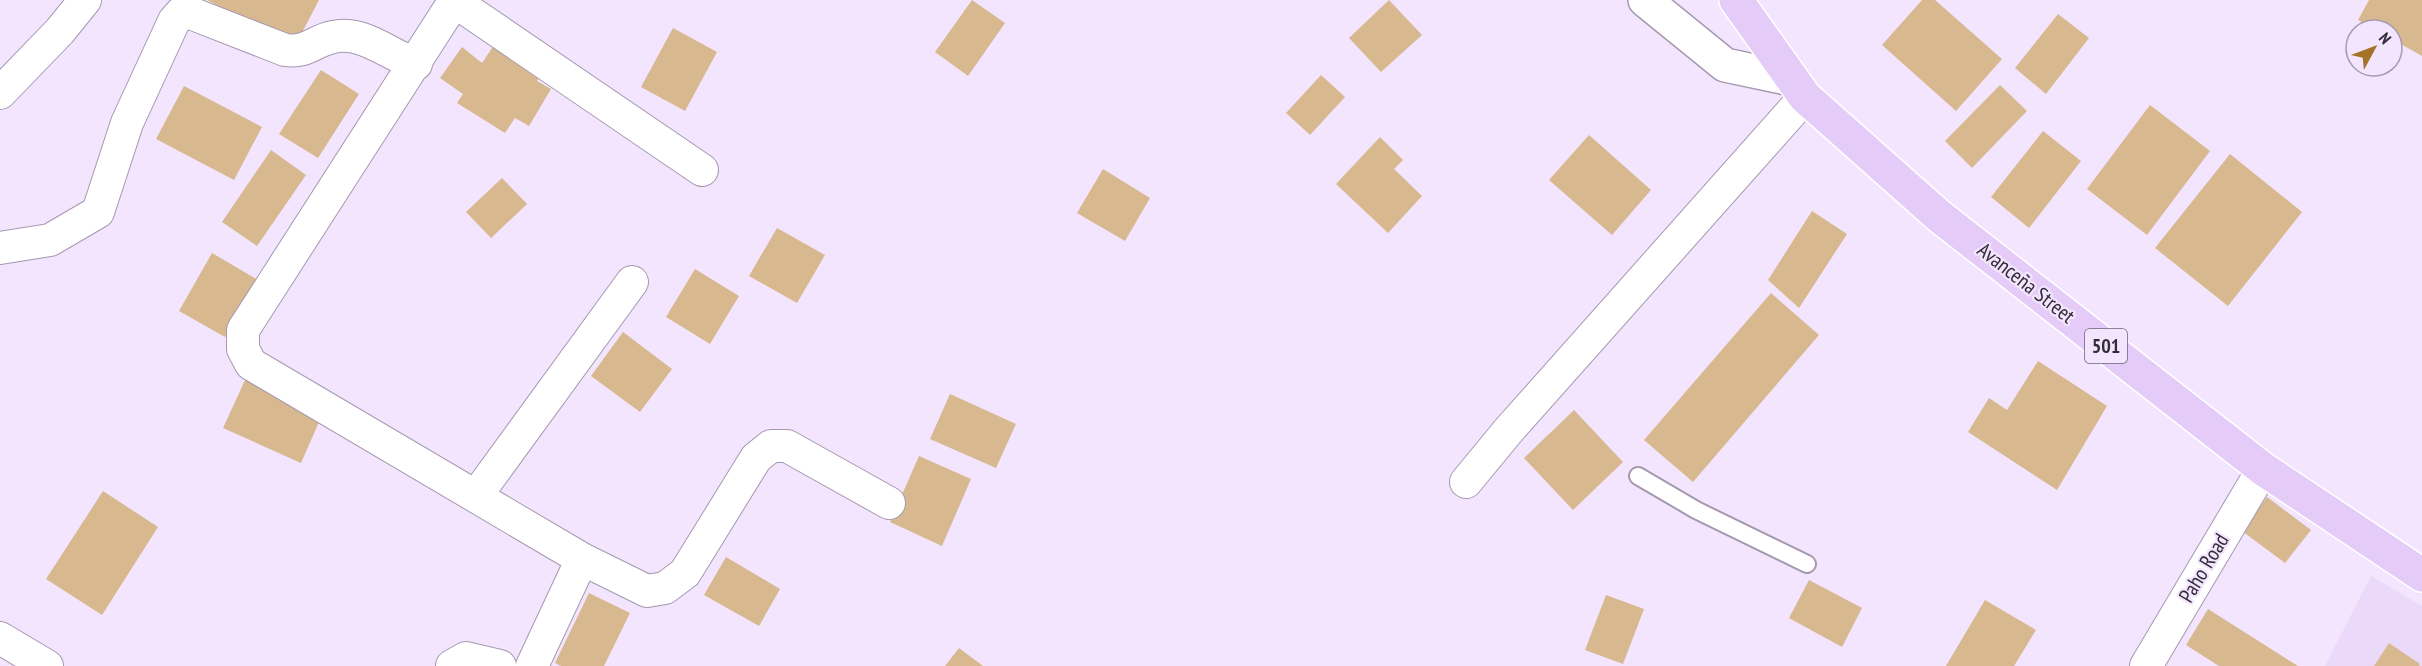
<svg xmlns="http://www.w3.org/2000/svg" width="2422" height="666" font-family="'PT Sans Narrow',sans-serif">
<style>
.built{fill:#ebd9f9}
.building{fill:#d8b88f}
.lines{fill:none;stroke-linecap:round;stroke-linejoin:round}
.lane-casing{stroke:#a598af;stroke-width:20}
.street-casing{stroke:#a598af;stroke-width:34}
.secondary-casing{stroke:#a598af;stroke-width:36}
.primary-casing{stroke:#fff;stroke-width:36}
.lane{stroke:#fff;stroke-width:16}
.street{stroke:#fff;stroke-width:32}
.secondary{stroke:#fff;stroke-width:33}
.primary{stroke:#e5cbf8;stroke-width:33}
.labels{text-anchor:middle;stroke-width:4.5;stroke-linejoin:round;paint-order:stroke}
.shield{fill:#f3e5fe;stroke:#6c6472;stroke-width:1.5}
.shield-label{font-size:20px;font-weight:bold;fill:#322c36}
.street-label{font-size:21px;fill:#322c36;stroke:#f3e5fe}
</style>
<rect width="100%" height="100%" fill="#f3e5fe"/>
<path class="built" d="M 2371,576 L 2422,606 L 2422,666 L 2325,666 Z"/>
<path class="building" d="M 207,0 L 319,0 L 295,46 Z
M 972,0 L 1005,23 L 968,76 L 935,52 Z
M 1389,0 L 1422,35 L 1381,72 L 1349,38 Z
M 1922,0 L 1935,0 L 2002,59 L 1956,111 L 1882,45 Z
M 2369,0 L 2422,0 L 2422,56 L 2392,39 L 2392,30 L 2376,30 L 2358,20 Z
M 2058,14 L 2089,38 L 2046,94 L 2015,68 Z
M 673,28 L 717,52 L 685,111 L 641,87 Z
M 494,45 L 541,75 L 537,81 L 551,89 L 529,126 L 515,118 L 505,133 L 457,103 L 463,94 L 440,78 L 462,47 L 482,63 Z
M 321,70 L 359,94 L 318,158 L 279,134 Z
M 1321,75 L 1345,97 L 1310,135 L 1286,113 Z
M 2000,85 L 2027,111 L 1972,168 L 1945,141 Z
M 184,86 L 262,127 L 234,180 L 156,139 Z
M 2150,105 L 2210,151 L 2147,235 L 2087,189 Z
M 2043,131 L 2081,161 L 2029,228 L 1991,197 Z
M 1589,135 L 1651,190 L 1612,235 L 1549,180 Z
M 1380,137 L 1403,160 L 1394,169 L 1422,196 L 1388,233 L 1336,184 Z
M 271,150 L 306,175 L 257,246 L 222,222 Z
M 2230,154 L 2302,212 L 2228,306 L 2155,248 Z
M 1103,169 L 1150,198 L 1125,241 L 1077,213 Z
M 502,178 L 527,204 L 491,238 L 466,212 Z
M 1812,211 L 1847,234 L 1799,308 L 1768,280 Z
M 777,228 L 825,255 L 797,303 L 749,276 Z
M 212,253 L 258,280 L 225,337 L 179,311 Z
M 695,269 L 739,296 L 710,344 L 666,317 Z
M 1771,293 L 1819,335 L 1693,482 L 1644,440 Z
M 623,332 L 672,369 L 640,412 L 591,376 Z
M 2038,361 L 2107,406 L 2057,490 L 1968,432 L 1989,398 L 2007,410 Z
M 246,378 L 323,413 L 301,463 L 223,428 Z
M 950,394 L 1016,424 L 996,468 L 930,439 Z
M 1574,410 L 1623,462 L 1573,510 L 1524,458 Z
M 919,456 L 971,479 L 942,546 L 890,522 Z
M 103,491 L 158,527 L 102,615 L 46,579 Z
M 2267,497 L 2311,530 L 2285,563 L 2242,531 Z
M 726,557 L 780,589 L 759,626 L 704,595 Z
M 1809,580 L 1862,608 L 1842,647 L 1789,618 Z
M 589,593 L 630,613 L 604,666 L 561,666 L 555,663 Z
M 1606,595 L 1644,609 L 1623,664 L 1585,650 Z
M 1985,600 L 2036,630 L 2014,666 L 1946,666 Z
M 2208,609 L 2298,666 L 2219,666 L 2186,645 Z
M 2389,643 L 2420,664 L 2419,666 L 2374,666 Z
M 959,648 L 983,666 L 945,666 Z"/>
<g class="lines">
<defs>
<path id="lane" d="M 1638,476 L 1696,510 L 1807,564"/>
<path id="street" d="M 455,0 L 243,330 L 243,349 L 251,364 L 582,559 L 647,591 L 665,588 L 685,573 L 756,458 L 771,446 L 787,446 L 889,503
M 454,1 L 702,170
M 0,93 L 60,31 L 85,0
M 0,248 L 50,240 L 98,212 L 127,123 L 174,21 L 181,13 L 193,14 L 285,50 C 308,53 313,41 333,37 C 363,30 389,55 416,64
M 1466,482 L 1508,431 L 1805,97
M 476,496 L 632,282
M 0,638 L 47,666
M 452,666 L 466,658 L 500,666
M 532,666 L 582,559
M 2146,666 L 2263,469"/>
<path id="secondary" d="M 1645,0 L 1725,65 L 1791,79"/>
<path id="primary" d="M 1736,0 L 1805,97 L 1939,216 L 2263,469 L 2422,575"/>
</defs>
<use href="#lane" class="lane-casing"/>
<use href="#street" class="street-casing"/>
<use href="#secondary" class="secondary-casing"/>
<use href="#primary" class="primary-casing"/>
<use href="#lane" class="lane"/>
<use href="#street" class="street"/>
<use href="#secondary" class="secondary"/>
<use href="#primary" class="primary"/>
</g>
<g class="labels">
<rect class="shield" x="2085" y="329" width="42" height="34" rx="4.5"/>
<g class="shield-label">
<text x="2106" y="353">501</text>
</g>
<g class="street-label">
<text transform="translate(2026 283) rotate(38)" y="7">Avanceña Street</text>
<text transform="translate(2204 568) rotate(-59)" y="7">Paho Road</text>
</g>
</g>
<g transform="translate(2374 48) rotate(49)"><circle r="28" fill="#f3e5fe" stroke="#a69bae" stroke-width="1.5"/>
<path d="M0-4.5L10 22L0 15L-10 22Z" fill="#a47328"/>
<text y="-9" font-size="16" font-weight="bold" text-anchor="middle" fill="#322c36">N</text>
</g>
</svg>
